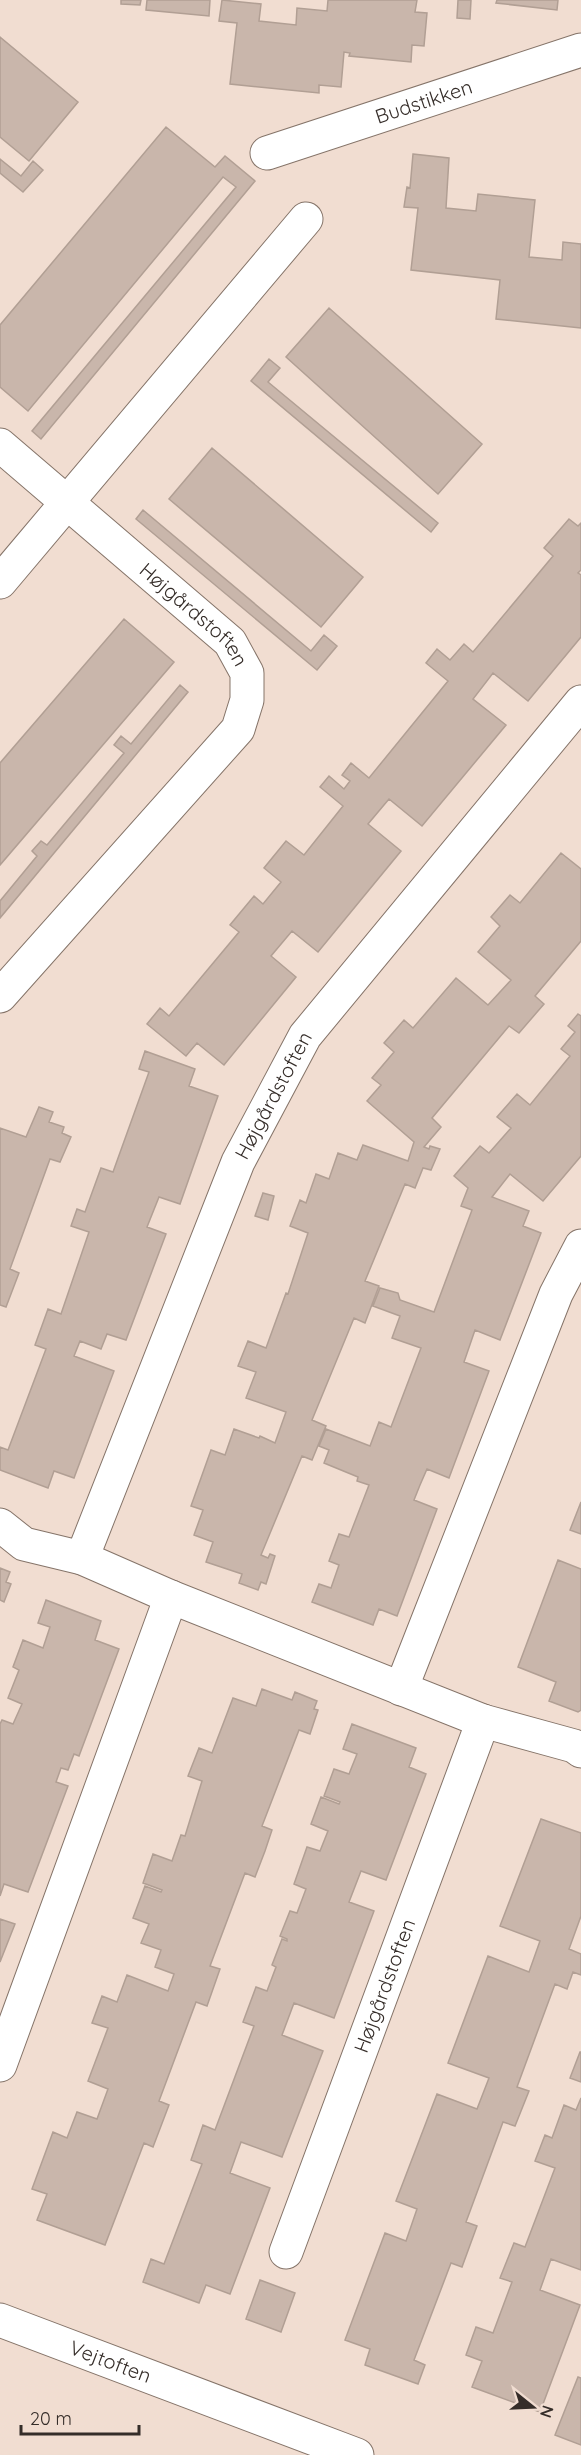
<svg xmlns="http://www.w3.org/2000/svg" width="581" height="2455" font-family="Quicksand,sans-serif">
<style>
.building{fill:#c9b6ab;stroke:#b19f94;stroke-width:1.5}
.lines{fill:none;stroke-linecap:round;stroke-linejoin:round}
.minor-casing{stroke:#857469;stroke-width:35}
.minor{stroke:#fff;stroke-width:33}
.labels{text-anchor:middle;stroke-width:4.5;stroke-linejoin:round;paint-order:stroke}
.street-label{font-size:20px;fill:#352d29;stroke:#f1ddd1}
</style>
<rect width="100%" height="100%" fill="#f1ddd1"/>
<path class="building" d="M 121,0 L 141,0 L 140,5 L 121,4 Z
M 147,0 L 210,0 L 209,16 L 146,10 Z
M 222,0 L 261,4 L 259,21 L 296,25 L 297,8 L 327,11 L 328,0 L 417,0 L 415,12 L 427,13 L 424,46 L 412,45 L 411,62 L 349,56 L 350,53 L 344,52 L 341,87 L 319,85 L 319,93 L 230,84 L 237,23 L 219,21 Z
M 458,0 L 471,0 L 470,19 L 457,18 Z
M 497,0 L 558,0 L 557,10 L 496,3 Z
M 0,37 L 78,102 L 29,161 L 0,137 Z
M 166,127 L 215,167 L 225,156 L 255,181 L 41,439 L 32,431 L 236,187 L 223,177 L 28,411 L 0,387 L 0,325 Z
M 413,154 L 449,158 L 446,208 L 476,211 L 478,194 L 535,200 L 529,257 L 562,260 L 563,242 L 581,244 L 581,328 L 496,319 L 500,280 L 411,270 L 418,208 L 404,207 L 407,187 L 410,188 Z
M 0,159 L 21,176 L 33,161 L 43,170 L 23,192 L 0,173 Z
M 329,308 L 482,444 L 438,494 L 286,357 Z
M 269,359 L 280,368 L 268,382 L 438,523 L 431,532 L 251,381 Z
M 212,448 L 363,577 L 321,627 L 169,499 Z
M 143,510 L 311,651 L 324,635 L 337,646 L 317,670 L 136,519 Z
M 569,519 L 578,526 L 581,523 L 581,570 L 578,573 L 581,575 L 581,637 L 528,701 L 493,673 L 473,699 L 506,725 L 422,826 L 389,799 L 368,824 L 401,851 L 318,952 L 292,931 L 271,956 L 296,977 L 224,1065 L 197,1043 L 186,1056 L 147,1024 L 160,1008 L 169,1016 L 239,932 L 230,925 L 254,896 L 263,904 L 281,882 L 264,868 L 286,841 L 304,855 L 343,806 L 320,787 L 329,776 L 344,789 L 350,781 L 342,775 L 351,763 L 369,778 L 448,681 L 426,663 L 437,649 L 450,660 L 464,644 L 473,652 L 553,556 L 544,548 Z
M 124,619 L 174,662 L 0,865 L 0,763 Z
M 180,685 L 188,692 L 0,918 L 0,901 L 37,856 L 32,851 L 41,841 L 47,845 L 124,753 L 114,745 L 121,736 L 131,744 Z
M 561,853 L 581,869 L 581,941 L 535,996 L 544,1004 L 519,1033 L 509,1026 L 432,1118 L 441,1127 L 424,1147 L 429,1149 L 430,1146 L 440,1149 L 431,1170 L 423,1168 L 415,1188 L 405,1184 L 365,1281 L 379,1286 L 365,1323 L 354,1318 L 312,1420 L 326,1426 L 312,1460 L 302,1456 L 261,1555 L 268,1558 L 270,1554 L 275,1556 L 266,1584 L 261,1582 L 258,1590 L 239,1583 L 242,1574 L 206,1562 L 213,1542 L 194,1535 L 203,1510 L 191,1506 L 211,1450 L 225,1455 L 234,1429 L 259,1438 L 260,1436 L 275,1443 L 286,1412 L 246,1398 L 256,1372 L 238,1366 L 248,1341 L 266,1348 L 286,1293 L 288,1294 L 308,1233 L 290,1226 L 300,1200 L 306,1203 L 316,1174 L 329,1179 L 338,1153 L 357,1160 L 363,1145 L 408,1161 L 414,1142 L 367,1101 L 381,1085 L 372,1078 L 394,1052 L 384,1043 L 404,1020 L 413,1028 L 456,978 L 488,1005 L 511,980 L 478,952 L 500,926 L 491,917 L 510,895 L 520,903 Z
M 578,1014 L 581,1016 L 581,1156 L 543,1201 L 510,1174 L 492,1197 L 529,1211 L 523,1226 L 541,1233 L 500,1340 L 475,1330 L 464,1362 L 489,1371 L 449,1478 L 427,1469 L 420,1485 L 414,1500 L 437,1509 L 397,1616 L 379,1609 L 373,1625 L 312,1602 L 319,1584 L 331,1588 L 339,1565 L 329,1561 L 339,1534 L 349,1537 L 369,1485 L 357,1481 L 358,1477 L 324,1463 L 329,1450 L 319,1446 L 326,1429 L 370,1446 L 379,1422 L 391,1427 L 421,1348 L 392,1338 L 400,1316 L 373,1306 L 380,1288 L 398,1293 L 400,1300 L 434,1312 L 472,1210 L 461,1206 L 468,1188 L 454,1176 L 480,1146 L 489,1153 L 511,1128 L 497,1117 L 517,1094 L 530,1105 L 570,1056 L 561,1049 L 575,1032 L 568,1026 Z
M 145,1051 L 195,1069 L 189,1086 L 218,1096 L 180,1204 L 159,1197 L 147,1227 L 166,1234 L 126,1340 L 107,1334 L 101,1349 L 80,1341 L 74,1356 L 114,1371 L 74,1478 L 54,1471 L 48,1488 L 0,1470 L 0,1447 L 8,1450 L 46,1349 L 35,1345 L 48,1309 L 61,1314 L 89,1232 L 71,1226 L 77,1209 L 85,1212 L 101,1168 L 113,1172 L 149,1072 L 139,1069 Z
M 39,1107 L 53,1112 L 49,1122 L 64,1127 L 62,1133 L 71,1137 L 60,1162 L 50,1159 L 10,1269 L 19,1273 L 6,1307 L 0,1305 L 0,1128 L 26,1137 Z
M 263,1193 L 274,1196 L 268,1220 L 255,1216 Z
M 581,1502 L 581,1534 L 570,1530 Z
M 558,1560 L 581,1569 L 581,1710 L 578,1712 L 549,1701 L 556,1682 L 518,1667 Z
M 0,1568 L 10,1572 L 6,1582 L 11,1584 L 4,1602 L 0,1600 Z
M 46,1600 L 101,1621 L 95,1640 L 119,1649 L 79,1756 L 74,1754 L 68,1770 L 61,1768 L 56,1782 L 68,1786 L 28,1892 L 4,1884 L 0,1896 L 0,1724 L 2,1720 L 13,1724 L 22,1704 L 8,1698 L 19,1670 L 13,1667 L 23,1640 L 43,1648 L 50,1627 L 38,1623 Z
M 262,1689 L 292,1700 L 295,1692 L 317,1701 L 314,1709 L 318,1710 L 310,1734 L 299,1730 L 262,1826 L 272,1830 L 265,1851 L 255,1877 L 245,1873 L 210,1966 L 220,1969 L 207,2006 L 196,2002 L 159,2101 L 169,2105 L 153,2147 L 144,2143 L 105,2245 L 37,2220 L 47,2194 L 32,2189 L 53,2132 L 67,2138 L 77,2112 L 97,2119 L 108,2089 L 88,2081 L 108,2028 L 92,2023 L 102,1996 L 117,2002 L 127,1975 L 168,1991 L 174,1974 L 155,1967 L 161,1950 L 141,1943 L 149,1924 L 133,1918 L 145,1886 L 161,1892 L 162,1890 L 143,1883 L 153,1854 L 172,1861 L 181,1835 L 185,1836 L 202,1781 L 188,1776 L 199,1748 L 212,1753 L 233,1698 L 256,1706 Z
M 352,1724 L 416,1748 L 409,1767 L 426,1774 L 386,1880 L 361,1871 L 349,1902 L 374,1911 L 334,2018 L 294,2003 L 282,2035 L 323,2051 L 282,2157 L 241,2142 L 230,2173 L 270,2188 L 230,2294 L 206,2285 L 199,2303 L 143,2282 L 151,2259 L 164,2264 L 202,2164 L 191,2160 L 203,2125 L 215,2130 L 254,2026 L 243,2022 L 256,1987 L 267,1991 L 276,1967 L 272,1965 L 282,1939 L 287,1941 L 287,1939 L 280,1936 L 290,1911 L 297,1913 L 306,1889 L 294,1884 L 307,1847 L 320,1851 L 328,1831 L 311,1824 L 321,1797 L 339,1804 L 340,1802 L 324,1796 L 334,1769 L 349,1774 L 357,1754 L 343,1749 Z
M 541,1819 L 581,1833 L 581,1916 L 569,1949 L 581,1954 L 581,1975 L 573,1972 L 567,1989 L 555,1984 L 517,2087 L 529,2091 L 515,2126 L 503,2122 L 466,2222 L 477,2226 L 462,2267 L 451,2263 L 414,2360 L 425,2365 L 418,2384 L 365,2365 L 370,2349 L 345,2340 L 385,2233 L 406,2241 L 417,2209 L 396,2201 L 437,2094 L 477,2109 L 489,2078 L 448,2063 L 488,1956 L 529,1972 L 540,1941 L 500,1926 Z
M 0,1919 L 15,1924 L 0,1962 Z
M 580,2052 L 581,2052 L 581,2082 L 570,2078 Z
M 581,2098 L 581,2270 L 551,2259 L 540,2290 L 580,2305 L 540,2412 L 472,2387 L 482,2361 L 466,2355 L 476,2327 L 493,2333 L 512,2282 L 500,2278 L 514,2243 L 525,2247 L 555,2168 L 535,2161 L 545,2135 L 552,2138 L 564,2105 L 576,2110 Z
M 260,2280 L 295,2293 L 281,2332 L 246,2319 Z
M 578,2377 L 581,2378 L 581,2445 L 555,2435 Z"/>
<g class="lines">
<defs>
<g id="minor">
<path id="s1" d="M 267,153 L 581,50"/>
<path id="s2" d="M 0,445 L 230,642 L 247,673 L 247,700 L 238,729 L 0,996"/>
<path d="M 0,582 L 306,219"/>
<path d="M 0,1525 L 24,1544 L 82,1558 L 171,1597 L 483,1721 L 574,1746 L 581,1751"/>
<path id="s3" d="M 82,1558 L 238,1162 L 305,1036 L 581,702"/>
<path d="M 401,1689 L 556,1294 L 581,1246"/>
<path d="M 0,2065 L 171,1597"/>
<path id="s4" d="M 286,2252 L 483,1721"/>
<path id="s5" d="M 0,2320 L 357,2455"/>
</g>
</defs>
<use href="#minor" class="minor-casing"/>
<use href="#minor" class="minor"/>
</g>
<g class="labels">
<g class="street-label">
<text dy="7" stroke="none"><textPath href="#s1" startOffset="165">Budstikken</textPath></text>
<text dy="7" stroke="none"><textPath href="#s2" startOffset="258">Højgårdstoften</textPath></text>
<text dy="7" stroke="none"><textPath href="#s3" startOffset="501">Højgårdstoften</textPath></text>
<text dy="7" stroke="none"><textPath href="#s4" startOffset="284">Højgårdstoften</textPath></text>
<text dy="7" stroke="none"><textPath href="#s5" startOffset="118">Vejtoften</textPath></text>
</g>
</g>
<g transform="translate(533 2407) rotate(108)" stroke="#f1ddd1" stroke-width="4.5" paint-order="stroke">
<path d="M0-4.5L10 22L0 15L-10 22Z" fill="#352d29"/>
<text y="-9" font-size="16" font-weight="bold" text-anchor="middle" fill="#352d29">N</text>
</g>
<path d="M21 2425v9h118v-9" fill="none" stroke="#352d29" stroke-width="3"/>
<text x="30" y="2425" font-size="18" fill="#352d29" stroke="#f1ddd1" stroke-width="4.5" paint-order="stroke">20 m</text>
</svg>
